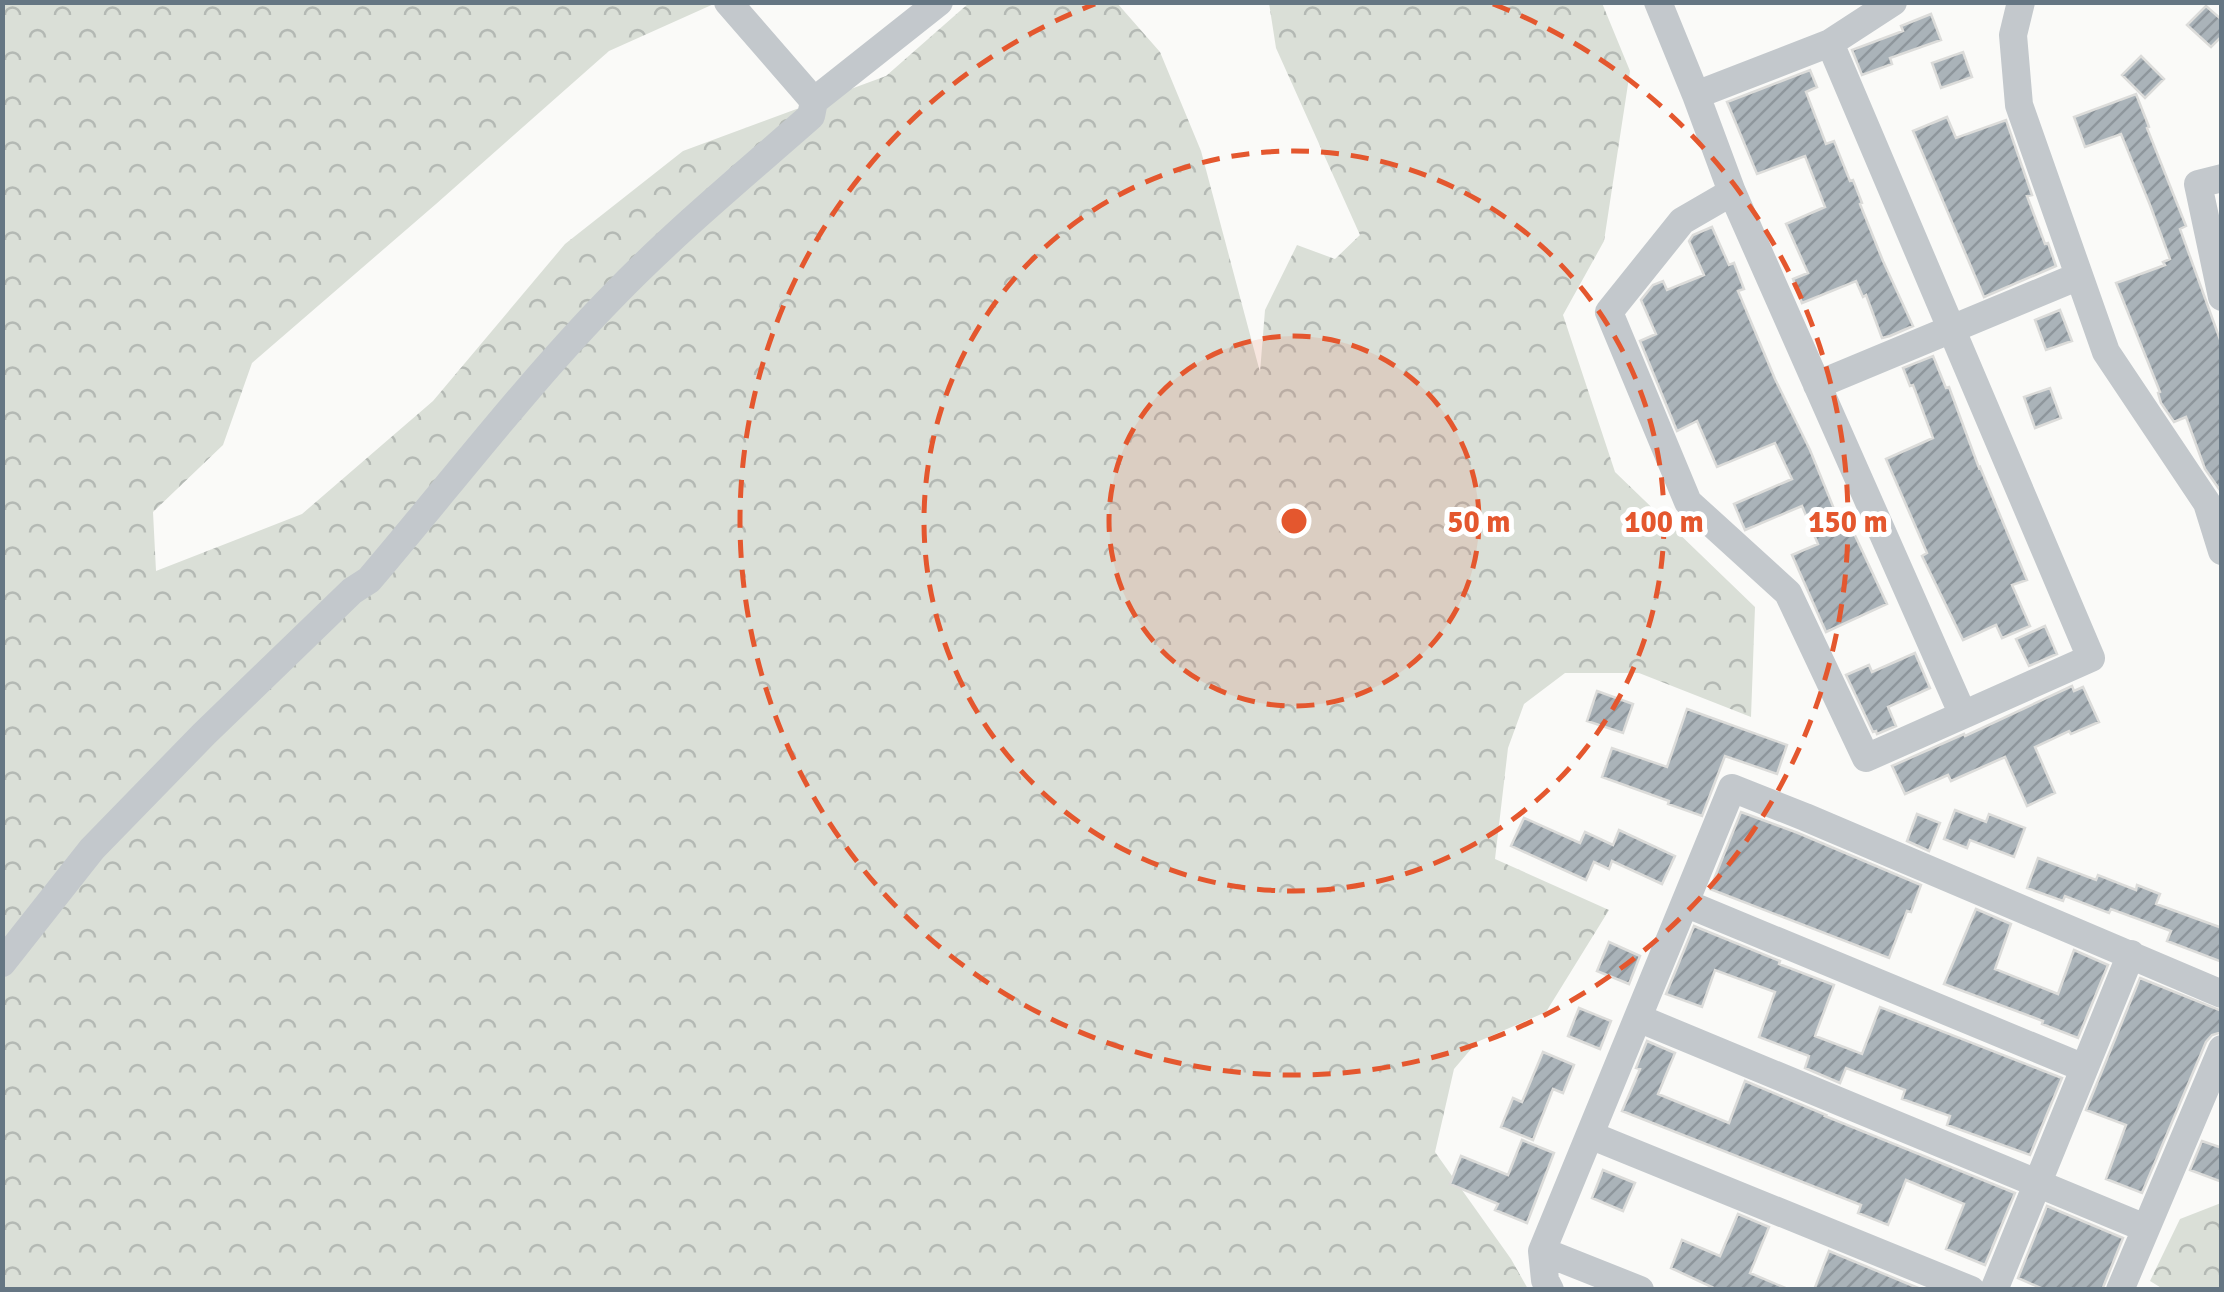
<svg xmlns="http://www.w3.org/2000/svg" width="2224" height="1292" font-family="Signika,sans-serif">
<style>
.forest{fill:url(#forest-crowns)}
.building{fill:url(#building-hatch);stroke:#dcdcda;stroke-width:2.5}
.lines{fill:none;stroke-linecap:round;stroke-linejoin:round}
.minor{stroke:#c3c8cc;stroke-width:28}
.ring{fill:none;stroke:#e4572e;stroke-width:5;stroke-dasharray:18 12}
.centre{fill:#e4572e;stroke:#fff;stroke-width:5}
.ring-label{font-size:30px;text-anchor:middle;font-weight:bold;fill:#e4572e;stroke:#fff;stroke-width:10;stroke-linejoin:round;paint-order:stroke}
</style>
<defs>
<pattern id="forest-crowns" width="20" height="18" patternUnits="userSpaceOnUse" patternTransform="scale(2.5)"><rect width="20" height="18" fill="#dadfd7"/><path d="M2 6a3 3 0 1 1 6 0M12 15a3 3 0 1 1 6 0" fill="none" stroke="#b4b9b4"/></pattern>
<pattern id="building-hatch" width="6" height="6" patternUnits="userSpaceOnUse" patternTransform="scale(2.5)"><rect width="6" height="6" fill="#aab3b9"/><path d="M-1 1l2-2M0 6l6-6M5 7l2-2" fill="none" stroke="#8e969c"/></pattern>
</defs>
<rect width="100%" height="100%" fill="#fafaf8"/>
<path class="forest" d="M 3,3 L 716,3 L 609,51 L 436,204 L 252,363 L 223,445 L 153,512 L 156,571 L 302,514 L 433,401 L 565,244 L 683,151 L 886,76 L 969,3 L 1117,3 L 1160,52 L 1201,151 L 1260,372 L 1265,310 L 1297,245 L 1335,259 L 1360,235 L 1276,48 L 1269,3 L 1602,3 L 1630,71 L 1604,241 L 1563,315 L 1615,472 L 1755,607 L 1751,717 L 1639,673 L 1565,673 L 1524,704 L 1508,748 L 1495,859 L 1609,910 L 1546,1012 L 1477,1042 L 1454,1069 L 1435,1152 L 1511,1259 L 1528,1289 L 3,1290 Z
M 2221,1203 L 2221,1289 L 2163,1289 L 2150,1281 L 2180,1219 Z"/>
<path class="building" d="M 2206,6 L 2222,20 L 2222,36 L 2211,47 L 2187,25 Z
M 1931,14 L 1941,40 L 1890,58 L 1892,64 L 1862,75 L 1852,50 L 1903,31 L 1901,26 Z
M 1963,52 L 1972,77 L 1941,88 L 1932,63 Z
M 2141,56 L 2164,79 L 2145,98 L 2122,75 Z
M 1810,70 L 1817,87 L 1806,92 L 1826,144 L 1834,141 L 1850,181 L 1853,180 L 1862,203 L 1860,204 L 1883,261 L 1913,326 L 1890,336 L 1882,338 L 1866,295 L 1863,297 L 1856,281 L 1802,303 L 1793,279 L 1808,273 L 1786,224 L 1825,207 L 1805,156 L 1757,174 L 1727,102 Z
M 2136,94 L 2149,127 L 2147,128 L 2186,226 L 2180,229 L 2222,345 L 2222,493 L 2205,469 L 2186,417 L 2174,422 L 2161,403 L 2158,393 L 2160,392 L 2116,283 L 2165,265 L 2163,262 L 2170,259 L 2150,205 L 2121,134 L 2085,147 L 2074,117 Z
M 1947,117 L 1956,138 L 2006,120 L 2032,195 L 2027,196 L 2045,244 L 2048,243 L 2056,266 L 1984,297 L 1913,131 Z
M 1712,227 L 1729,265 L 1734,263 L 1744,289 L 1738,291 L 1775,379 L 1810,450 L 1843,531 L 1851,527 L 1887,604 L 1826,632 L 1792,555 L 1818,544 L 1802,506 L 1745,530 L 1734,504 L 1792,479 L 1775,443 L 1717,467 L 1697,421 L 1677,431 L 1640,341 L 1656,334 L 1641,300 L 1653,285 L 1663,281 L 1667,290 L 1704,275 L 1689,241 L 1693,235 Z
M 2060,310 L 2072,341 L 2046,350 L 2035,320 Z
M 1933,356 L 1946,388 L 1949,387 L 1979,468 L 1980,467 L 2027,580 L 2012,585 L 2030,626 L 2002,638 L 1996,625 L 1963,640 L 1922,556 L 1927,553 L 1886,459 L 1933,438 L 1913,385 L 1910,386 L 1903,368 Z
M 2050,388 L 2061,418 L 2035,428 L 2024,397 Z
M 2045,626 L 2057,654 L 2029,666 L 2016,639 Z
M 1915,653 L 1930,688 L 1888,707 L 1896,726 L 1877,734 L 1876,731 L 1873,732 L 1846,675 L 1869,665 L 1872,672 Z
M 2072,686 L 2074,691 L 2083,687 L 2099,722 L 2071,734 L 2069,731 L 2035,747 L 2055,793 L 2027,806 L 2005,757 L 1951,781 L 1948,775 L 1905,794 L 1892,766 L 1964,734 L 1965,736 Z
M 1597,691 L 1633,704 L 1623,733 L 1587,721 Z
M 1687,709 L 1787,745 L 1777,774 L 1725,756 L 1702,816 L 1668,804 L 1669,801 L 1602,777 L 1612,748 L 1667,767 Z
M 1955,810 L 1986,822 L 1989,814 L 2025,828 L 2014,857 L 1970,840 L 1967,848 L 1944,839 Z
M 1741,812 L 1798,833 L 1921,885 L 1911,912 L 1907,911 L 1889,958 L 1710,889 Z
M 1917,814 L 1940,823 L 1929,851 L 1907,841 Z
M 1524,818 L 1580,843 L 1585,832 L 1613,845 L 1619,830 L 1675,856 L 1662,884 L 1612,861 L 1609,869 L 1594,862 L 1586,880 L 1511,846 Z
M 2038,858 L 2096,880 L 2098,875 L 2136,890 L 2137,885 L 2160,894 L 2156,904 L 2222,928 L 2222,962 L 2167,941 L 2171,931 L 2111,909 L 2109,913 L 2065,896 L 2063,901 L 2027,888 Z
M 1976,909 L 2011,924 L 1995,969 L 2058,994 L 2074,950 L 2108,965 L 2078,1038 L 2042,1024 L 2043,1021 L 1944,984 Z
M 1694,926 L 1780,961 L 1779,964 L 1834,985 L 1815,1036 L 1862,1054 L 1880,1007 L 2062,1078 L 2030,1155 L 1947,1125 L 1950,1116 L 1902,1099 L 1905,1090 L 1846,1068 L 1840,1083 L 1805,1068 L 1809,1056 L 1759,1037 L 1775,992 L 1715,970 L 1702,1007 L 1666,994 Z
M 1609,942 L 1640,956 L 1629,984 L 1597,971 Z
M 2140,978 L 2222,1011 L 2222,1032 L 2212,1035 L 2206,1042 L 2142,1193 L 2106,1179 L 2126,1125 L 2086,1110 Z
M 1579,1008 L 1611,1021 L 1600,1049 L 1568,1036 Z
M 1647,1041 L 1675,1053 L 1658,1094 L 1729,1123 L 1745,1081 L 1826,1115 L 1825,1116 L 2015,1193 L 1985,1265 L 1946,1249 L 1964,1204 L 1906,1180 L 1888,1225 L 1858,1213 L 1861,1205 L 1622,1111 L 1640,1069 L 1636,1068 Z
M 1543,1052 L 1574,1065 L 1563,1093 L 1553,1089 L 1533,1140 L 1501,1127 L 1513,1098 L 1522,1102 Z
M 1522,1140 L 1554,1153 L 1527,1223 L 1495,1210 L 1498,1204 L 1450,1184 L 1461,1156 L 1508,1175 Z
M 2202,1141 L 2222,1148 L 2222,1182 L 2190,1170 Z
M 1603,1170 L 1635,1183 L 1623,1211 L 1592,1198 Z
M 2047,1206 L 2123,1238 L 2102,1290 L 2045,1290 L 2018,1278 Z
M 1738,1214 L 1769,1227 L 1750,1273 L 1790,1290 L 1718,1290 L 1671,1268 L 1682,1240 L 1720,1256 Z
M 1829,1251 L 1923,1290 L 1814,1290 Z"/>
<g class="lines">
<path class="minor" d="M 728,2 L 814,101
M 1658,2 L 1696,95 L 1732,192 L 1963,715
M 2021,2 L 2013,35 L 2019,105 L 2106,352 L 2207,503 L 2222,551
M 1696,95 L 1830,43 L 1893,2
M 2222,178 L 2198,184 L 2222,297
M 1732,192 L 1682,221 L 1609,312 L 1688,502 L 1788,593 L 1866,758 L 2091,658 L 1830,43
M 1817,385 L 2079,276
M 1685,903 L 2084,1068
M 2,963 L 92,849 L 204,734 L 352,591 L 369,580 C 450,485 526,385 613,296 C 675,232 744,175 811,116 L 814,101 L 939,2
M 1638,1018 L 2145,1228
M 1590,1135 L 1971,1290
M 1542,1251 L 1640,1290
M 1550,1290 L 1545,1280 L 1542,1251 L 1732,788 L 1805,817 L 2222,994
M 1994,1290 L 2131,954
M 2120,1290 L 2222,1049"/>
</g>
<circle cx="1294" cy="521" r="185" fill="#e4572e" fill-opacity=".12"/>
<g class="ring">
<circle cx="1294" cy="521" r="185"/>
<circle cx="1294" cy="521" r="370"/>
<path d="M1493 4A554 554 0 1 1 1095 4"/>
</g>
<circle cx="1294" cy="521" r="15" class="centre"/>
<g class="ring-label">
<text x="1479" y="532">50 m</text>
<text x="1664" y="532">100 m</text>
<text x="1848" y="532">150 m</text>
</g>
<rect width="2224" height="1292" fill="none" stroke="#657683" stroke-width="10"/>
</svg>
